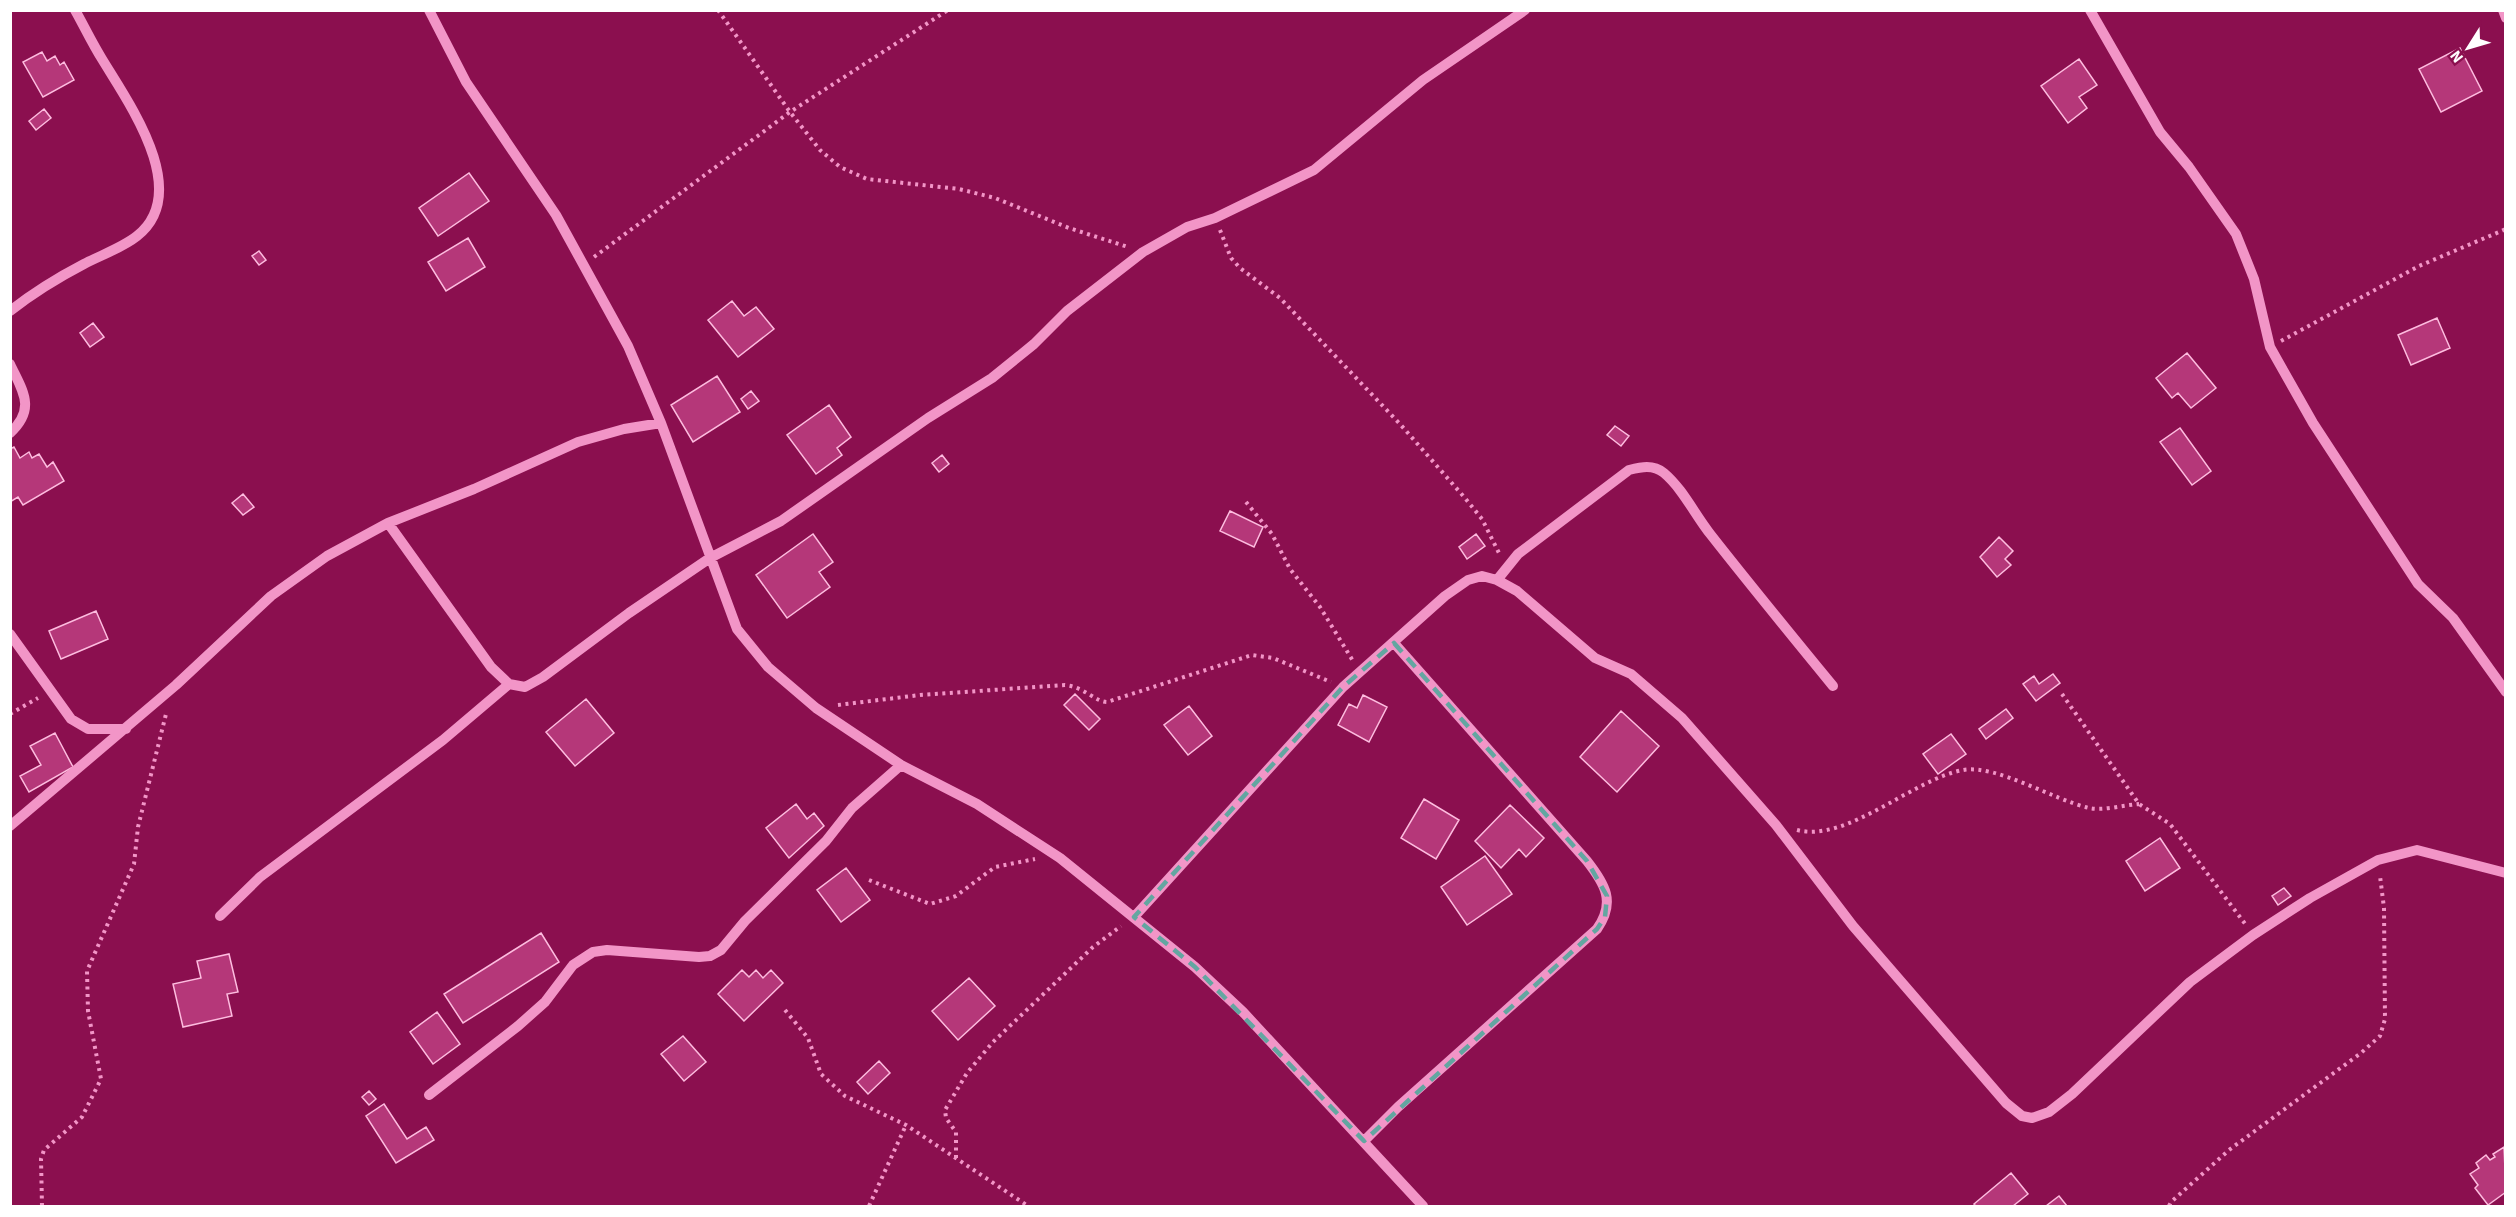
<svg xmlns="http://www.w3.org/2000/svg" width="2516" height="1217" font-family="'Source Sans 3',sans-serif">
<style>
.building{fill:#b53779;stroke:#fdbcdf;stroke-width:1.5}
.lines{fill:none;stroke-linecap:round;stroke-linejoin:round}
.path{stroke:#f295c7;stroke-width:4;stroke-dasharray:3 4.5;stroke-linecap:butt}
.minor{stroke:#f295c7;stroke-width:10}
.marked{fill:none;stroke:#63a6a1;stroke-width:4.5;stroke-dasharray:12 8;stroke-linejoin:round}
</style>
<rect width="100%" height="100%" fill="#8b0f4f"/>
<path class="building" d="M 2460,48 L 2482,91 L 2441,112 L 2419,69 Z
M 42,52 L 47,61 L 55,56 L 60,65 L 64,62 L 74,80 L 43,97 L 23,62 Z
M 2079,59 L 2097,85 L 2079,97 L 2087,108 L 2068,123 L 2041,86 Z
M 44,109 L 51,118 L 36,130 L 29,121 Z
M 469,173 L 489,201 L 438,236 L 419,208 Z
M 468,238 L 485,267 L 446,291 L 428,262 Z
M 259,251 L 266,260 L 259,265 L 252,256 Z
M 732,301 L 744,316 L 756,307 L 774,329 L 738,357 L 708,320 Z
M 2437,318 L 2450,348 L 2411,365 L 2398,335 Z
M 93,323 L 104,337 L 90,347 L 80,333 Z
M 2187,353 L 2216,388 L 2191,408 L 2178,393 L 2172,398 L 2156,378 Z
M 717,376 L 740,412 L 693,442 L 671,405 Z
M 751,391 L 759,401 L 748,409 L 741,399 Z
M 829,405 L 851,437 L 837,448 L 842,455 L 816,474 L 787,435 Z
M 1615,426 L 1629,436 L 1621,446 L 1607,435 Z
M 2180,428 L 2211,471 L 2192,485 L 2160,442 Z
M 14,447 L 20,458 L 29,452 L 32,458 L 39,454 L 47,467 L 53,462 L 64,481 L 23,505 L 18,497 L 10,502 L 10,449 Z
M 942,455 L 949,464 L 939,472 L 932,463 Z
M 243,494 L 254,507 L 243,515 L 232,503 Z
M 1230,511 L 1263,527 L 1254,547 L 1220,531 Z
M 813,534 L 833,562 L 819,572 L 830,587 L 787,618 L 756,575 Z
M 1476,534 L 1485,546 L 1467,559 L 1459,547 Z
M 1999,537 L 2013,551 L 2005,559 L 2011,565 L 1997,577 L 1980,557 Z
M 96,611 L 108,639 L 61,659 L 49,631 Z
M 2053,674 L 2060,683 L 2036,701 L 2023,684 L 2034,676 L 2039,684 Z
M 1075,694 L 1100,719 L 1089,730 L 1064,705 Z
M 1363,695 L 1387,707 L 1369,742 L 1338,725 L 1349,704 L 1357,708 Z
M 586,699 L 614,733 L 575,766 L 546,732 Z
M 1189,706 L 1212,736 L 1188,755 L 1164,725 Z
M 2006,709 L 2013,718 L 1986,739 L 1979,729 Z
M 1621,711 L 1659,746 L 1617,792 L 1580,757 Z
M 55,733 L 73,767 L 29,792 L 20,776 L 41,765 L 30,746 Z
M 1951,734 L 1966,754 L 1938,774 L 1923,754 Z
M 1424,799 L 1459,820 L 1436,859 L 1401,838 Z
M 796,804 L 807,819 L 814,813 L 824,826 L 789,858 L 766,828 Z
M 1510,805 L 1544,838 L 1526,857 L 1519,849 L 1501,868 L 1475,841 Z
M 2160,838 L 2180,868 L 2145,891 L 2126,861 Z
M 1485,856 L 1512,894 L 1467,925 L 1441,887 Z
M 846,868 L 870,900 L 841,922 L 817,890 Z
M 2284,888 L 2291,896 L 2278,905 L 2272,896 Z
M 541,933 L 559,962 L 463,1023 L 444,994 Z
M 229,954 L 238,992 L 227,994 L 232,1016 L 183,1027 L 173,984 L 201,978 L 197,961 Z
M 742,970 L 749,977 L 756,970 L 763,978 L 771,970 L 783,983 L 744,1021 L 718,994 Z
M 969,978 L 995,1006 L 958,1040 L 932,1011 Z
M 437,1012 L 460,1044 L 433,1064 L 410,1032 Z
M 683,1036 L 706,1062 L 684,1081 L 661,1054 Z
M 879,1061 L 890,1073 L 868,1094 L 857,1082 Z
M 369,1091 L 376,1099 L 369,1105 L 362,1097 Z
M 384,1104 L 407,1139 L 426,1127 L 434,1140 L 396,1163 L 366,1116 Z
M 2504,1147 L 2506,1192 L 2488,1205 L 2475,1188 L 2478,1185 L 2470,1174 L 2479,1168 L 2476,1163 L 2486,1155 L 2490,1160 L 2495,1157 L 2493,1154 Z
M 2011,1173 L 2028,1194 L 2013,1206 L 1976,1206 L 1974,1204 Z
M 2059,1196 L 2067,1206 L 2046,1206 Z"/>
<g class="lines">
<path class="path" d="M 718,10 L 790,112 L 820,150 L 840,167 L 867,179 L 959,189 L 995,198 L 1069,228 L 1128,247
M 1220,230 L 1231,258 L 1240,268 L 1280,298 L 1400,424 L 1465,498 L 1482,519 L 1500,555
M 594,257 L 790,112 L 948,10
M 2281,341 L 2419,266 L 2506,229
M 1246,502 L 1272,534 L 1290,569 L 1320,607 L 1353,661
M 2062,694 L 2139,804 L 2170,824 L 2246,925
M 838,705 L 920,695 L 1065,685 C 1084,687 1096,702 1107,702 L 1252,655 L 1273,658 L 1331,682
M 10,714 L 38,698
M 1797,830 C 1847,843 1913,779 1963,770 C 1996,764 2054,800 2089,808 C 2104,811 2123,805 2139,804
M 869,880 L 930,904 L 956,896 L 995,867 L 1035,859
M 785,1010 L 808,1038 L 821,1074 L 845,1096 L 906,1125 L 1028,1206
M 956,1158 L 956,1132 L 946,1118 L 945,1110 L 967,1073 L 993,1042 L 1093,947 L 1121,926
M 42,1206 L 41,1159 L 44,1150 L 82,1117 L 101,1079 L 88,1011 L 87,971 L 134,864 L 138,827 L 166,714
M 869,1206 L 906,1125
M 2169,1206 L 2171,1202 L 2229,1150 L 2361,1053 L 2380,1036 L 2385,1019 L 2384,908 L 2380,876"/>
<path class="minor" d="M 429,10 L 466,82 L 556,215 L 628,346 L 661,423 L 737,629 L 768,667 L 816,708 L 901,765 L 977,804 L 1060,858 L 1195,967 L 1243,1012 L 1423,1206
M 2090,10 L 2160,132 L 2189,167 L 2236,234 L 2254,279 L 2270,347 L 2313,423 L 2418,584 L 2453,618 L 2506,692
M 2503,10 L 2506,18
M 10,311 C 33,293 59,277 84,264 C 101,255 122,248 137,236 C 193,192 128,102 102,59 C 92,43 84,26 75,10
M 10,364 C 22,390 37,408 10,433
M 388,523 L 491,667 L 509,684 L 525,687 L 543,677 L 629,613 L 710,558 L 781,521 L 928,418 L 992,378 L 1034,344 L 1067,311 L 1143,252 L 1187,227 L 1215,218 L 1314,170 L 1423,80 L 1525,10
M 1497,580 L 1518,554 L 1629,470 C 1641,467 1653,464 1664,473 C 1683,489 1695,515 1711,535 C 1751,586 1792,636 1833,686
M 10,634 L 71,719 L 88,729 L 126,729
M 10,826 L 176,685 L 271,596 L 327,556 L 388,523 L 474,489 L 578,442 L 624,429 L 661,423
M 220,916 L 260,877 L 443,740 L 509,684
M 1134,917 L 1343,687 L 1445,596 L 1468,580 L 1482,576 L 1497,580 L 1517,591 L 1595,658 L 1631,674 L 1682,718 L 1776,825 L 1853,926 L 2006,1103 L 2022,1116 L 2032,1118 L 2049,1112 L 2072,1094 L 2190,982 L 2253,935 L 2310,898 L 2378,860 L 2417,850 L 2506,873
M 429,1095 L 518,1026 L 545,1002 L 573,965 L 593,952 L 607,950 L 699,957 L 710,956 L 721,950 L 745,921 L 826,841 L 852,808 L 901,765
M 1364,1141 L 1398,1107 L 1597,929 C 1616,902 1605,884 1587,861 L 1394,643"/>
</g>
<path class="marked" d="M 1394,643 L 1587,861 L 1607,896 L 1605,917 L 1597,929 L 1364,1141 L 1195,967 L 1134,917 L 1343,687 Z"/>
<rect width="2516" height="1217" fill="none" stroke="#ffffff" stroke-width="24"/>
<g transform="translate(2468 48) rotate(233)" stroke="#8b0f4f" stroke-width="4.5" paint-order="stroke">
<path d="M0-4.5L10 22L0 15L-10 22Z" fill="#ffffff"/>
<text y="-9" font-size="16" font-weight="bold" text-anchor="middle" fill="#ffffff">N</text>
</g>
</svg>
